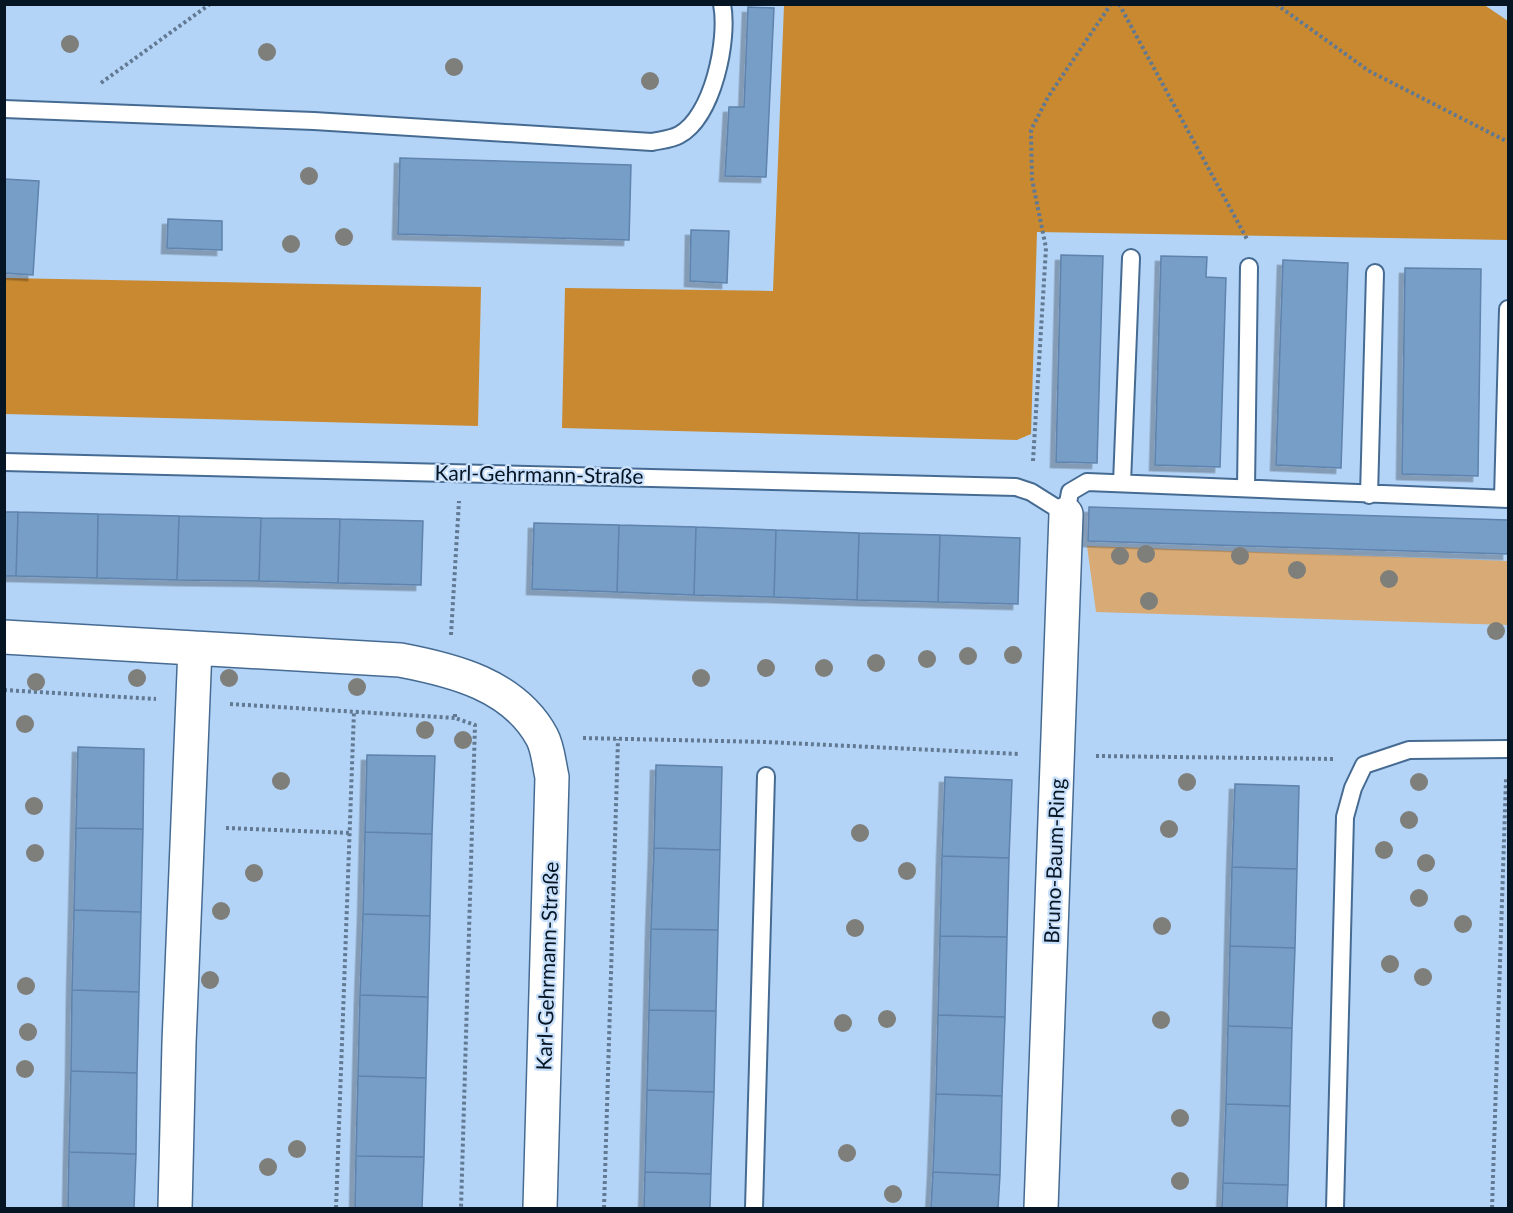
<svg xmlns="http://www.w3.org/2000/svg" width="1513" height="1213" font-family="Lato,sans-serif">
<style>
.green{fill:#d8ab76}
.forest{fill:#c98930}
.building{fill:#779ec7;stroke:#5e83ac;stroke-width:1.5;filter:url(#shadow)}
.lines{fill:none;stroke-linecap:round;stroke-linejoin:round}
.lane-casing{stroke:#466b92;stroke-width:20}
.street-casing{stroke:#466b92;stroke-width:36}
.path{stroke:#617992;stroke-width:4;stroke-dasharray:3 3;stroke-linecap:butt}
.lane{stroke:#fff;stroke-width:16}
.street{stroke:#fff;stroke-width:33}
.tree{fill:#7e7e7a}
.labels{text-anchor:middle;stroke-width:4.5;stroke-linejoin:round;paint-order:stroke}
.street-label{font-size:21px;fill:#061524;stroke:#c8e0fb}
</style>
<defs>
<filter id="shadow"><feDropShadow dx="-5.5" dy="5.5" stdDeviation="0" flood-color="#0004"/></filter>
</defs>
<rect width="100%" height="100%" fill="#b4d4f7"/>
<path class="green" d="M 1087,546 L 1508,561 L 1508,625 L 1096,612 Z"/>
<path class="forest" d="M 1483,4 L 1508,21 L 1508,240 L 1037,232 L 1031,434 L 1017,440 L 562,428 L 565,288 L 773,291 L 784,5 Z
M 5,278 L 481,287 L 478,426 L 5,414 Z"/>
<path class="building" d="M 748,7 L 774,8 L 766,177 L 725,176 L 729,107 L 744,107 Z
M 400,158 L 631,165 L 629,240 L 398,234 Z
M 4,179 L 39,181 L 33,275 L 4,273 Z
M 168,219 L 222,221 L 222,250 L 167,248 Z
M 691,230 L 729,231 L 727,283 L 690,281 Z
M 1061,255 L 1103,256 L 1097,463 L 1056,462 Z
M 1161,256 L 1207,257 L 1206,277 L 1226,278 L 1220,467 L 1155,465 Z
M 1283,260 L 1348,263 L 1341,468 L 1276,465 Z
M 1405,268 L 1481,269 L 1478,476 L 1402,474 Z
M 1089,507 L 1508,520 L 1508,554 L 1088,541 Z
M 4,512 L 18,512 L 16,576 L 4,576 Z
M 18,512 L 98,514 L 97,578 L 16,576 Z
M 98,514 L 179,516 L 177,580 L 97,578 Z
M 179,516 L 261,518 L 259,581 L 177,580 Z
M 261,518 L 340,519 L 338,583 L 259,581 Z
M 340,519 L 423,521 L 421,585 L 338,583 Z
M 534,523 L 619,525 L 617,592 L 532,589 Z
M 619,525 L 696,527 L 694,595 L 617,592 Z
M 696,527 L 776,530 L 774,597 L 694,595 Z
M 776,530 L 859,533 L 857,600 L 774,597 Z
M 859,533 L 940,535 L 938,602 L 857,600 Z
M 940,535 L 1020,538 L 1018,604 L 938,602 Z
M 78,747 L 144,749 L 143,829 L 76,828 Z
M 367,755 L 435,756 L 432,834 L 365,832 Z
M 656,765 L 722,767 L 720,850 L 654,848 Z
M 945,777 L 1012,780 L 1009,858 L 942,856 Z
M 1235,784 L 1299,786 L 1297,869 L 1232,867 Z
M 76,828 L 143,829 L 141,912 L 74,910 Z
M 365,832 L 432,834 L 430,916 L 363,914 Z
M 654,848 L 720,850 L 718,930 L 651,929 Z
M 942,856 L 1009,858 L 1007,937 L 940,936 Z
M 1232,867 L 1297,869 L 1295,948 L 1230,946 Z
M 74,910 L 141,912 L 139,992 L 72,990 Z
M 363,914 L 430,916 L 428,997 L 360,995 Z
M 651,929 L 718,930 L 716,1011 L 649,1010 Z
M 940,936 L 1007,937 L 1005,1017 L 938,1015 Z
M 1230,946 L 1295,948 L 1292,1028 L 1228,1026 Z
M 72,990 L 139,992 L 137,1073 L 71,1071 Z
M 360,995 L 428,997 L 426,1078 L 358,1076 Z
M 649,1010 L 716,1011 L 714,1092 L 647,1090 Z
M 938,1015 L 1005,1017 L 1002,1096 L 936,1094 Z
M 1228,1026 L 1292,1028 L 1290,1106 L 1226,1104 Z
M 71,1071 L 137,1073 L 136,1154 L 69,1152 Z
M 358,1076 L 426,1078 L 424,1157 L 356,1156 Z
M 647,1090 L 714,1092 L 711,1174 L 645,1172 Z
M 936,1094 L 1002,1096 L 1000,1175 L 933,1172 Z
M 1226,1104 L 1290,1106 L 1288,1185 L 1223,1183 Z
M 69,1152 L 136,1154 L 134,1208 L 68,1208 Z
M 356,1156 L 424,1157 L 422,1208 L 355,1208 Z
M 645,1172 L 711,1174 L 710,1208 L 644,1208 Z
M 933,1172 L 1000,1175 L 998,1208 L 931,1208 Z
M 1223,1183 L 1288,1185 L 1287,1208 L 1222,1208 Z"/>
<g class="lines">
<defs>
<path id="lane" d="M 4,109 L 314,121 L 652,142 C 661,140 672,139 679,135 C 713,117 729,39 722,4
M 4,462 L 1016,487 L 1031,492 L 1066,514 L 1070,492 L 1087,482 L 1508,499
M 1122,483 L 1131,258
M 1246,488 L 1249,267
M 1369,495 L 1375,273
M 1503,498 L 1508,309
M 754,1208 L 766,776
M 1335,1208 L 1345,817 L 1353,788 L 1364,765 L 1409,750 L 1508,749"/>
<path id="street" d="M 4,637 L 400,660 C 453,670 514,685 542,737 C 548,748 549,764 552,777 L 540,1208
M 175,1208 L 179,1043 L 195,648
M 1041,1208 L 1066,514"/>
</defs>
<use href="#lane" class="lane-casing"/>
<use href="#street" class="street-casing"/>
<path class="path" d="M 1119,4 L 1248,241
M 1276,4 L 1369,71 L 1508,142
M 101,83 L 210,4
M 1033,461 L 1046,248 L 1032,179 L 1031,130 L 1048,97 L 1111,4
M 451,635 L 459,501
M 4,690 L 156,699
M 230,704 L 455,718
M 455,714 L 455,718 L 475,725 L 461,1208
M 583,738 L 766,742 L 1019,754
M 1096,756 L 1334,759
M 226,828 L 350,833
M 336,1208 L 354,711
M 604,1208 L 618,739
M 1492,1208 L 1506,779"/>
<use href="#lane" class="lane"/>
<use href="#street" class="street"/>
</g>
<g class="tree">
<circle cx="70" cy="44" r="9"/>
<circle cx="267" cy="52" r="9"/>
<circle cx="454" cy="67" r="9"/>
<circle cx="650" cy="81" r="9"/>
<circle cx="309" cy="176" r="9"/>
<circle cx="344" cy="237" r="9"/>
<circle cx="291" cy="244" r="9"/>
<circle cx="1146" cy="554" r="9"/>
<circle cx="1120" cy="556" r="9"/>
<circle cx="1240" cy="556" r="9"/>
<circle cx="1297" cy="570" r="9"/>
<circle cx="1389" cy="579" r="9"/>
<circle cx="1149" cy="601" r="9"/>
<circle cx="1496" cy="631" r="9"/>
<circle cx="1013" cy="655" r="9"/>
<circle cx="968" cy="656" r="9"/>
<circle cx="927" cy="659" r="9"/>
<circle cx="876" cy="663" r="9"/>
<circle cx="766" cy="668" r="9"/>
<circle cx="824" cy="668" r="9"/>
<circle cx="137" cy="678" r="9"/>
<circle cx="229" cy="678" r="9"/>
<circle cx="701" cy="678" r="9"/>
<circle cx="36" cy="682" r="9"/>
<circle cx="357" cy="687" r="9"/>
<circle cx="25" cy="724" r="9"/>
<circle cx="425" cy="730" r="9"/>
<circle cx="463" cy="740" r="9"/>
<circle cx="281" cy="781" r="9"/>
<circle cx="1187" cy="782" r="9"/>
<circle cx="1419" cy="782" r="9"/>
<circle cx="34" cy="806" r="9"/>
<circle cx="1409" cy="820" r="9"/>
<circle cx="1169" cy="829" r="9"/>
<circle cx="860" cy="833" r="9"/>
<circle cx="1384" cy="850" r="9"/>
<circle cx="35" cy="853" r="9"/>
<circle cx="1426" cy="863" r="9"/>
<circle cx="907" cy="871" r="9"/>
<circle cx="254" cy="873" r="9"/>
<circle cx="1419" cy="898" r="9"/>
<circle cx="221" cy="911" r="9"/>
<circle cx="1463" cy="924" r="9"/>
<circle cx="1162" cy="926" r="9"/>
<circle cx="855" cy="928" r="9"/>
<circle cx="1390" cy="964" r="9"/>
<circle cx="1423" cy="977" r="9"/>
<circle cx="210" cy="980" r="9"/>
<circle cx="26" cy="986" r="9"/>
<circle cx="887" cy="1019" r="9"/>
<circle cx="1161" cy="1020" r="9"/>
<circle cx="843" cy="1023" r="9"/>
<circle cx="28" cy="1032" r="9"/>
<circle cx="25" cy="1069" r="9"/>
<circle cx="1180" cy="1118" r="9"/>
<circle cx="297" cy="1149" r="9"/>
<circle cx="847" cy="1153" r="9"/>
<circle cx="268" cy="1167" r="9"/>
<circle cx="1180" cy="1181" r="9"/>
<circle cx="893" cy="1194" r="9"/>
</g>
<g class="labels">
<g class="street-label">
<text transform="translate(539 475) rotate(1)" y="7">Karl-Gehrmann-Straße</text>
<text transform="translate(1055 861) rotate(-88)" y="7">Bruno-Baum-Ring</text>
<text transform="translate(548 966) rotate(-88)" y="7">Karl-Gehrmann-Straße</text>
</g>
</g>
<rect width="1513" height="1213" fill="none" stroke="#061524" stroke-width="12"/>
</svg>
